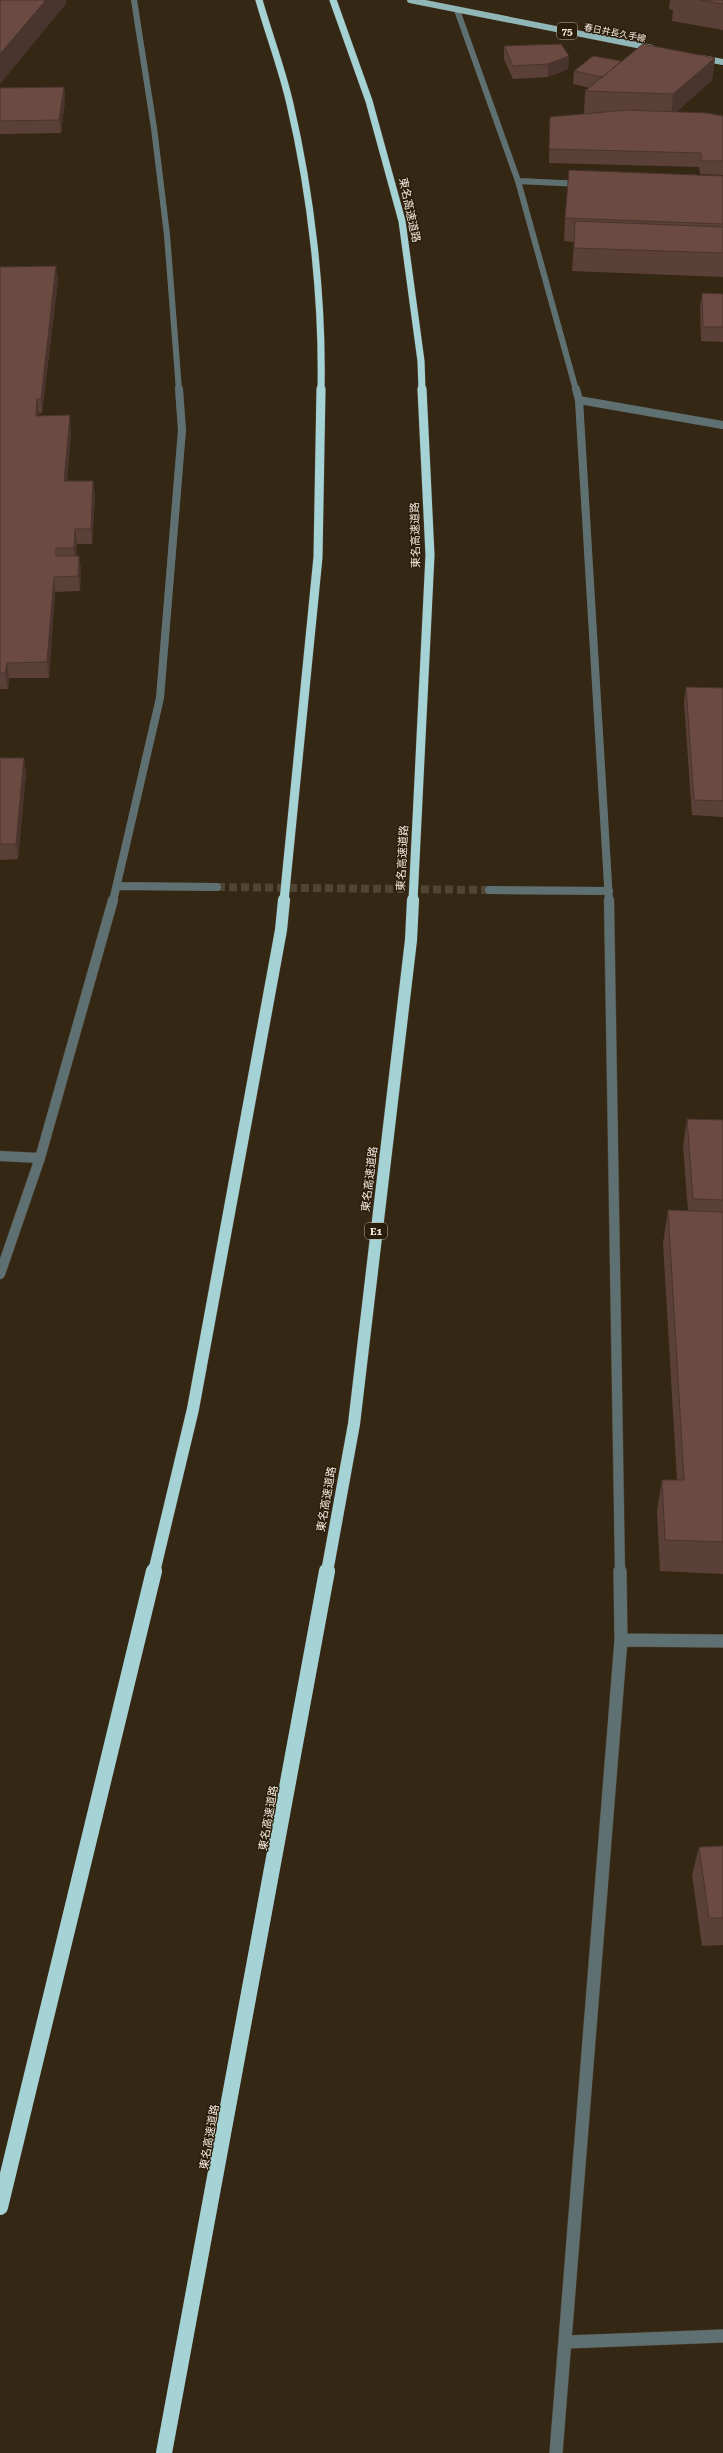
<svg xmlns="http://www.w3.org/2000/svg" width="723" height="2453" font-family="'Roboto Serif','Noto Sans JP',serif">
<style>
.lines{fill:none;stroke-linecap:round;stroke-linejoin:round}
.minor-tunnel{stroke:#504432;stroke-width:8;stroke-dasharray:8 4;stroke-linecap:butt}
.minor-far3-casing{stroke:#4f4230;stroke-width:6}
.minor-far2-casing{stroke:#4f4230;stroke-width:8}
.minor-far1-casing{stroke:#4f4230;stroke-width:11}
.minor-casing{stroke:#4f4230;stroke-width:14}
.major-casing{stroke:#4f4230;stroke-width:6}
.highway-far3-casing{stroke:#4f4230;stroke-width:8}
.highway-far2-casing{stroke:#4f4230;stroke-width:10}
.highway-far1-casing{stroke:#4f4230;stroke-width:13}
.highway-casing{stroke:#4f4230;stroke-width:16}
.minor-far3{stroke:#5e7071;stroke-width:6}
.minor-far2{stroke:#5e7071;stroke-width:8}
.minor-far1{stroke:#5e7071;stroke-width:10}
.minor{stroke:#5e7071;stroke-width:13}
.major{stroke:#91b6b8;stroke-width:6}
.highway-far3{stroke:#a5d2d5;stroke-width:7}
.highway-far2{stroke:#a5d2d5;stroke-width:9}
.highway-far1{stroke:#a5d2d5;stroke-width:12}
.highway{stroke:#a5d2d5;stroke-width:16}
.wall{fill:#5b4038}
.shaded-wall{fill:#4a342e}
.building{fill:#6a4a41;stroke:#4a342e}
.labels{text-anchor:middle;stroke-width:3;stroke-linejoin:round;paint-order:stroke}
.far-street-label{font-size:9px;fill:#f2e9dd;stroke:#2a1d0a}
.shield{fill:#2a1d0a;stroke:#b6ac9e;stroke-width:1}
.shield-label{font-size:10px;font-weight:bold;fill:#f2e9dd}
.street-label{font-size:11px;fill:#f2e9dd;stroke:#2a1d0a}
</style>
<rect width="100%" height="100%" fill="#342714"/>
<g class="lines">
<path class="minor-tunnel" d="M 217,887 L 489,890"/>
<defs>
<path id="minor-far3" d="M 134,0 L 154,128 L 167,235 L 179,390
M 457,10 L 518,181 L 576,390
M 518,181 L 582,184"/>
<path id="minor-far2" d="M 576,389 L 579,400 L 609,901
M 579,400 L 723,425
M 117,886 L 217,887
M 489,890 L 609,891
M 113,901 L 160,698 L 182,430 L 179,389"/>
<path id="minor-far1" d="M 609,900 L 620,1572
M 0,1156 L 40,1158
M 0,1274 L 40,1158 L 113,900"/>
<path id="minor" d="M 621,1640 L 723,1641
M 567,2342 L 723,2336
M 556,2453 L 621,1640 L 620,1571"/>
<path id="major" d="M 410,0 L 652,48
M 701,58 L 723,62"/>
<path id="highway-far3" d="M 259,0 C 269,35 282,69 290,104 C 311,194 323,297 321,390
M 333,0 L 369,101 L 402,221 L 421,361 L 422,390"/>
<path id="highway-far2" d="M 284,901 L 318,557 L 321,389
M 413,901 L 430,555 L 422,389"/>
<path id="highway-far1" d="M 154,1572 L 193,1409 L 281,930 L 284,900
M 327,1572 L 354,1424 L 411,940 L 413,900"/>
<path id="highway" d="M 0,2207 L 154,1571
M 164,2453 L 327,1571"/>
</defs>
<use href="#minor-far3" class="minor-far3-casing"/>
<use href="#minor-far2" class="minor-far2-casing"/>
<use href="#minor-far1" class="minor-far1-casing"/>
<use href="#minor" class="minor-casing"/>
<use href="#major" class="major-casing"/>
<use href="#highway-far3" class="highway-far3-casing"/>
<use href="#highway-far2" class="highway-far2-casing"/>
<use href="#highway-far1" class="highway-far1-casing"/>
<use href="#highway" class="highway-casing"/>
<use href="#minor-far3" class="minor-far3"/>
<use href="#minor-far2" class="minor-far2"/>
<use href="#minor-far1" class="minor-far1"/>
<use href="#minor" class="minor"/>
<use href="#major" class="major"/>
<use href="#highway-far3" class="highway-far3"/>
<use href="#highway-far2" class="highway-far2"/>
<use href="#highway-far1" class="highway-far1"/>
<use href="#highway" class="highway"/>
</g>
<path class="wall" d="M 670,0 L 723,0 L 723,30 L 672,21 L 673,10 L 669,9 Z
M 504,46 L 568,69 L 548,77 L 513,79 L 504,59 Z
M 715,58 L 712,80 L 676,112 L 723,116 L 723,175 L 700,174 L 699,167 L 549,163 L 550,117 L 588,114 L 584,114 L 585,91 L 590,88 L 573,84 L 574,71 L 621,61 Z
M 64,87 L 65,100 L 61,133 L 0,134 L 0,88 Z
M 723,176 L 723,277 L 572,271 L 574,242 L 564,241 L 565,218 Z
M 0,267 L 58,280 L 42,413 L 39,413 L 39,416 L 71,430 L 67,481 L 93,481 L 95,496 L 92,544 L 77,544 L 76,556 L 79,556 L 81,571 L 80,591 L 55,592 L 49,678 L 9,678 L 8,689 L 0,689 Z
M 702,293 L 723,294 L 723,342 L 701,341 L 700,307 Z
M 686,687 L 723,688 L 723,817 L 692,815 L 684,702 Z
M 0,758 L 24,758 L 26,773 L 18,859 L 0,860 Z
M 687,1119 L 723,1120 L 723,1574 L 660,1571 L 657,1511 L 662,1480 L 677,1480 L 663,1243 L 668,1210 L 688,1211 L 683,1146 Z
M 723,1846 L 723,1945 L 702,1946 L 692,1875 L 699,1847 Z"/>
<path class="shaded-wall" d="M 46,0 L 66,0 L 66,4 L 0,84 L 0,54 Z
M 569,56 L 568,69 L 548,77 L 548,64 Z
M 715,58 L 712,80 L 671,117 L 673,94 Z
M 64,87 L 65,100 L 61,133 L 59,120 Z
M 56,266 L 58,280 L 42,413 L 41,399 Z
M 37,399 L 39,413 L 38,430 L 36,416 Z
M 70,415 L 71,430 L 66,496 L 64,481 Z
M 93,481 L 95,496 L 92,544 L 91,529 Z
M 75,529 L 77,544 L 75,563 L 74,548 Z
M 79,556 L 81,571 L 80,591 L 78,576 Z
M 54,577 L 55,592 L 49,678 L 47,662 Z
M 7,663 L 9,678 L 8,689 L 5,673 Z
M 24,758 L 26,773 L 18,859 L 16,844 Z"/>
<path class="building" d="M 0,0 L 46,0 L 0,54 Z
M 700,0 L 723,0 L 723,4 Z
M 561,44 L 569,56 L 548,64 L 513,66 L 504,46 Z
M 643,44 L 715,58 L 673,94 L 585,91 Z
M 593,56 L 621,61 L 603,77 L 574,71 Z
M 64,87 L 59,120 L 0,121 L 0,88 Z
M 626,110 L 707,113 L 723,116 L 723,161 L 701,161 L 701,153 L 549,149 L 550,117 Z
M 569,170 L 723,176 L 723,224 L 565,218 Z
M 575,221 L 723,227 L 723,253 L 574,248 Z
M 56,266 L 41,399 L 37,399 L 36,416 L 70,415 L 64,481 L 93,481 L 91,529 L 75,529 L 74,548 L 56,548 L 56,556 L 79,556 L 78,576 L 54,577 L 47,662 L 7,663 L 5,673 L 0,673 L 0,267 Z
M 702,293 L 723,294 L 723,327 L 703,327 Z
M 686,687 L 723,688 L 723,801 L 694,800 Z
M 0,758 L 24,758 L 16,844 L 0,844 Z
M 687,1119 L 723,1120 L 723,1200 L 693,1199 Z
M 668,1210 L 723,1212 L 723,1542 L 665,1540 L 662,1480 L 684,1480 Z
M 723,1846 L 723,1918 L 709,1918 L 699,1847 Z"/>
<g class="labels">
<g class="far-street-label">
<text transform="translate(615 33) rotate(11)" y="3">春日井長久手線</text>
</g>
<g class="shield">
<rect x="557" y="23" width="20" height="16" rx="3"/>
<rect x="365" y="1223" width="22" height="16" rx="3"/>
</g>
<g class="shield-label">
<text x="567" y="35">75</text>
<text x="376" y="1235">E1</text>
</g>
<g class="street-label">
<text transform="translate(410 210) rotate(78)" y="4">東名高速道路</text>
<text transform="translate(415 535) rotate(-91)" y="4">東名高速道路</text>
<text transform="translate(402 858) rotate(-87)" y="4">東名高速道路</text>
<text transform="translate(369 1179) rotate(-83)" y="4">東名高速道路</text>
<text transform="translate(326 1499) rotate(-80)" y="4">東名高速道路</text>
<text transform="translate(268 1818) rotate(-80)" y="4">東名高速道路</text>
<text transform="translate(209 2137) rotate(-80)" y="4">東名高速道路</text>
</g>
</g>
</svg>
